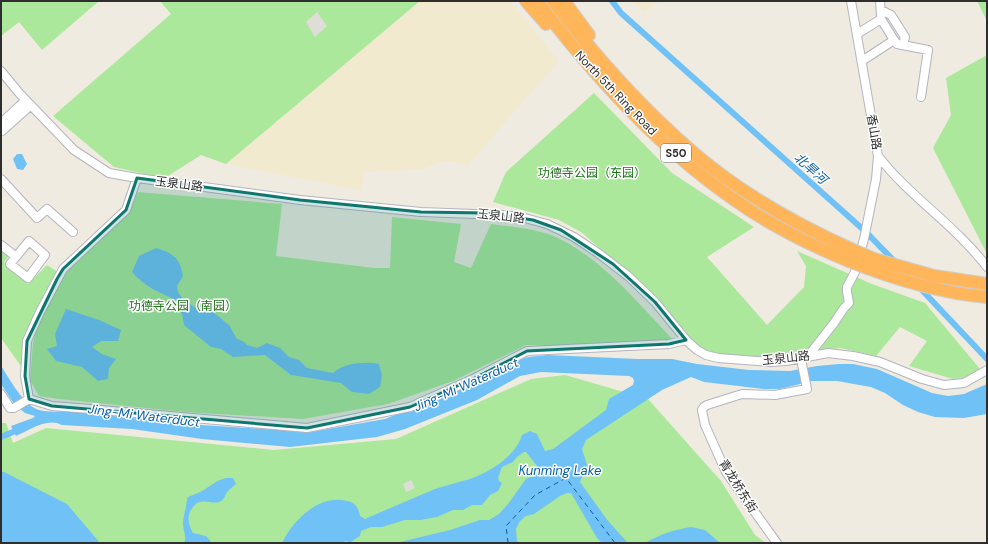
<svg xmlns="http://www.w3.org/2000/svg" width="988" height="544" font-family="'DM Sans','Noto Sans SC',sans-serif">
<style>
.education{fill:#f1eacf}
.green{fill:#abe89b}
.plaza{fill:#dfddd7}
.water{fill:#70c1f5}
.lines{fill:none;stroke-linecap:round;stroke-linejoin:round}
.canal{stroke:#70c1f5;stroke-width:6}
.ferry{stroke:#075da8;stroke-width:1;stroke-dasharray:5 4;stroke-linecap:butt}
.minor-casing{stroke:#b4b4c1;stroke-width:10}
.highway-casing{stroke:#cdcdcd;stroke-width:14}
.minor{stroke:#fff;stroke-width:8}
.highway{stroke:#ffb65b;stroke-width:12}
.highway-bridge-casing{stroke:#cdcdcd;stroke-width:14;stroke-linecap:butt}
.highway-bridge{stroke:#ffb65b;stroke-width:12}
.marked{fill:#0f766e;fill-opacity:0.2;stroke:#0f766e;stroke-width:3;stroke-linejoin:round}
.labels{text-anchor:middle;stroke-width:3;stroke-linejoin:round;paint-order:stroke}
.shield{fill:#fff;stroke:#6d6d6d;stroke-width:1}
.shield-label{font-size:11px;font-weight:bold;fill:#2e2e2e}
.street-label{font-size:12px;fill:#2e2e2e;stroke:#fff}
.park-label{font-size:12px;fill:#1f7118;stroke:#fff}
.water-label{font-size:13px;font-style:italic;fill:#075da8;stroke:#fff}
</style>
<rect width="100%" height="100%" fill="#efebe0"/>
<path class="education" d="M 420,1 L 510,1 L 559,61 L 468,165 L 451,161 L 440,162 L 423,169 L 364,172 L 361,190 L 226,164 Z
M 632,1 L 660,1 L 644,12 Z"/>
<path class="green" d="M 1,1 L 99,1 L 42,50 L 19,22 L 1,36 Z
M 160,1 L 420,1 L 226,164 L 201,155 L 168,176 L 166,179 L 114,167 L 53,116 L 171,14 Z
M 977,1 L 987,1 L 987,21 Z
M 987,55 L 987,254 L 933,148 L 951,115 L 946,78 Z
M 594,93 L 672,173 L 754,227 L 707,257 L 767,325 L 804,287 L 806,266 L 797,251 L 872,284 L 925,303 L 980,369 L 964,378 L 953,379 L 909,366 L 927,341 L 900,327 L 876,356 L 840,348 L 780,356 L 740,357 L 703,351 L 676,325 L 673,317 L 644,286 L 581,232 L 559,220 L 493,202 L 506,172 Z
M 138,192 L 282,204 L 276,256 L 374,268 L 390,268 L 392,217 L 461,224 L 454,262 L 471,268 L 491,224 C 514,227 541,229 562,240 C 608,264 643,309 679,346 L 526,345 L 453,381 L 388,404 L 303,419 L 185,412 L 59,399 L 39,396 L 30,380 L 33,343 L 41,314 L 66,273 L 130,211 Z
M 1,250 L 9,256 L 4,262 L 28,284 L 47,265 L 58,272 L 26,339 L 23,369 L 1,338 Z
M 565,375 L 648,399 L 721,481 L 755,535 L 766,543 L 1,543 L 1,423 L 6,423 L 13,443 L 46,428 L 274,450 L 396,439 L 531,379 Z"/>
<path class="plaza" d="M 317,12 L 327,26 L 315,37 L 306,22 Z
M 411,480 L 415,488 L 406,492 L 403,484 Z"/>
<path class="water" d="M 17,154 L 22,154 L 27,164 L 23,170 L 17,169 L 13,159 Z
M 156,248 C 173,253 180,258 183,276 L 177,286 L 178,292 L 183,299 L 194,307 L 213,312 L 230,326 L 236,338 L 244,342 L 247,345 L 257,348 L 267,343 L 280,348 L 289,357 L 299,360 L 307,368 L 333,373 C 344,363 364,361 379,364 L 382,375 L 380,387 L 369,394 L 352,392 L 341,383 L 291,375 L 265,355 L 233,357 L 221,349 L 211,347 L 184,325 L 182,314 L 176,300 C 158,292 145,287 132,272 L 139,256 Z
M 66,309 L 99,320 L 121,330 L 118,341 L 101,341 L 92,347 L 102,354 L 116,359 L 109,368 L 108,379 L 98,381 L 82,367 L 56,361 L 47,349 L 57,346 L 55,334 Z
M 548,355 L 638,359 L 672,359 L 697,364 L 749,370 L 790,371 L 817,366 L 839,364 L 853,364 L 877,369 L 932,393 L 948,396 L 964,394 L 987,384 L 987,414 L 964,418 L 935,417 L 918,412 L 903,405 L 885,393 L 871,387 L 837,381 L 812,381 L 780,389 L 765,389 L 704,382 L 691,377 L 662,390 L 586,440 L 582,449 L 587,465 L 580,482 L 608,521 L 628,543 L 602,543 L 597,538 L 571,493 L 567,493 L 560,496 L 534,514 L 526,516 L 520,521 L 516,529 L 517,541 L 520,543 L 396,543 L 450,530 L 480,520 L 489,520 L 499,514 L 508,504 L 526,479 L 537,474 L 537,466 L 526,452 L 524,452 L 517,457 L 513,462 L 502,467 L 498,478 L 499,481 L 502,483 L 498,491 L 490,495 L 482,505 L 472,505 L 463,510 L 453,510 L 437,517 L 420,520 L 405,520 L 382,527 L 371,527 L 361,531 L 360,536 L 349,543 L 347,541 L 338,543 L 282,543 C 293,520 319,494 347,501 C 356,503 358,507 360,516 L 365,519 C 388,509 411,499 435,489 C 447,485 459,482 470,479 C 490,472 516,456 522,435 L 530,431 L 537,434 L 545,451 L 553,449 L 606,410 L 609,399 L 633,385 L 634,381 L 633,378 L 629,376 L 541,372 L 520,376 L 477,400 L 405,429 L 377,437 L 290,447 L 202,439 L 132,429 L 62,425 C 47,417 30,430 16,436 L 11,426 L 33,418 L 35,416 L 25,413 L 14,404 L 1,384 L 1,366 C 10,379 23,405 39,410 C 47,412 56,412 64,411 L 201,425 L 311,432 L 385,419 L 466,386 L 512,362 L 528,357 Z
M 1,472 L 4,472 L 67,504 L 100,543 L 1,543 Z
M 226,478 L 233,478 L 236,484 C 233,486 230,489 227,492 C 225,496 224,500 219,502 C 213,504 206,500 200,502 C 197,502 195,505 193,507 C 186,516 188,524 193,533 L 206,536 L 212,543 L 184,543 C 187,537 183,530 183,524 C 183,514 187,508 187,498 C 191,495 197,494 202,491 C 211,486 215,481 226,478 Z
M 691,527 L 705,530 L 720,543 L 645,543 C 661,534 673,530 691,527 Z"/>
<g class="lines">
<path class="canal" d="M 612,1 L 621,13 L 866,232 L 896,263
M 920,288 L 987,359
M 1,437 L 20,429"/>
<path class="ferry" d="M 508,543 L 506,526 L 535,495 L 566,478 L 615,543"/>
<defs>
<path id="minor" d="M 851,1 L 878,156 C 910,197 955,225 987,267
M 880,1 L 881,15
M 881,10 L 891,15 L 905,37 L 903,45
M 857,34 L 881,19 L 894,40 L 862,61
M 894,40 L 897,44 L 928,50 L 921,97
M 1,71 L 20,94 L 74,150 L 109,173 L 137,178 L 300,200 L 421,212 L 503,215 L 521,217 L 547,224 L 574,237 L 598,253 L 628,276 L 655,302 L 686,340 L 697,350 L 706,355 L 718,358 L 771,362 L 786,361 L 828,353 L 853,356 L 880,362 L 922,379 L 944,385 L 964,383 L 987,370
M 1,123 L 26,100
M 2,131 L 31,105
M 1,179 L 37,218 L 47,209 L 73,232
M 29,241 L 45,255 L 28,278 L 10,264 Z
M 1,245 L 15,256
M 809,355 L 834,323 L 844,308 L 849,303 L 847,292 L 847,287 L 855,272 L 864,239 L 876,179 L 878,156
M 1,394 L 10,408 L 14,408 L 29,399
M 29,399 L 52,406 L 90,409 L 307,428 L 410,407 L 473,379 L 527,351 L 669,344 L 686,340
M 29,399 L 25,376 L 27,341 L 40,312 L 63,269 L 126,210 L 137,178
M 777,543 L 726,472 L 705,425 L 702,410 L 704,407 L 707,405 L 742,394 L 775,395 L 807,389 L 801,359"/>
<path id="highway" d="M 526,1 L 546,24
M 537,1 C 593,74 656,145 732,198 C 768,224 808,244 849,261
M 553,1 C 595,56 642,109 695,154 C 742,194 797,225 853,250
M 564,1 L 589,35"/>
</defs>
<use href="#minor" class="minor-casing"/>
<use href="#highway" class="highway-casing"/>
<use href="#minor" class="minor"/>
<use href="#highway" class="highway"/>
<defs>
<path id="highway-bridge" d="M 853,250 L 874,259 L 934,276 L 987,284
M 849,261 C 894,279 939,293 987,297"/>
</defs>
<use href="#highway-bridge" class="highway-bridge-casing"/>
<use href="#highway-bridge" class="highway-bridge"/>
</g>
<path class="marked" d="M 137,178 L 300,200 L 421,212 L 485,213 L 533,220 L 561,230 L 613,264 L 655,302 L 686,340 L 669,344 L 527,351 L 473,379 L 410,407 L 307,428 L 52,406 L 29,399 L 25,376 L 27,341 L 57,279 L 63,269 L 126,210 Z"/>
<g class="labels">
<rect class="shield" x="661" y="144" width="30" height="18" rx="3"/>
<g class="shield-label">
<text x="676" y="157">S50</text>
</g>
<g class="street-label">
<text transform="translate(616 93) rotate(46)" y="4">North 5th Ring Road</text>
<text transform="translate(874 132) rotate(80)" y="4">香山路</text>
<text transform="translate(179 184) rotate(7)" y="4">玉泉山路</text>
<text transform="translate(501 216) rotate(6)" y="4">玉泉山路</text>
<text transform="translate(786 358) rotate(-6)" y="4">玉泉山路</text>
<text transform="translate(738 486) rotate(58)" y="4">青龙桥东街</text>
</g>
<g class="park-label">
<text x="592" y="177">功德寺公园（东园）</text>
<text x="183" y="310">功德寺公园（南园）</text>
</g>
<g class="water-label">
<text transform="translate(811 168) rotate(42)" y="5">北旱河</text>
<text transform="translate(466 384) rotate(-24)" y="5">Jing-Mi Waterduct</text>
<text transform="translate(144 415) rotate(7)" y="5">Jing-Mi Waterduct</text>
<text x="560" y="475">Kunming Lake</text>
</g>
</g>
<rect width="988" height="544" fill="none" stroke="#2e2e2e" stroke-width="4"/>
</svg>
